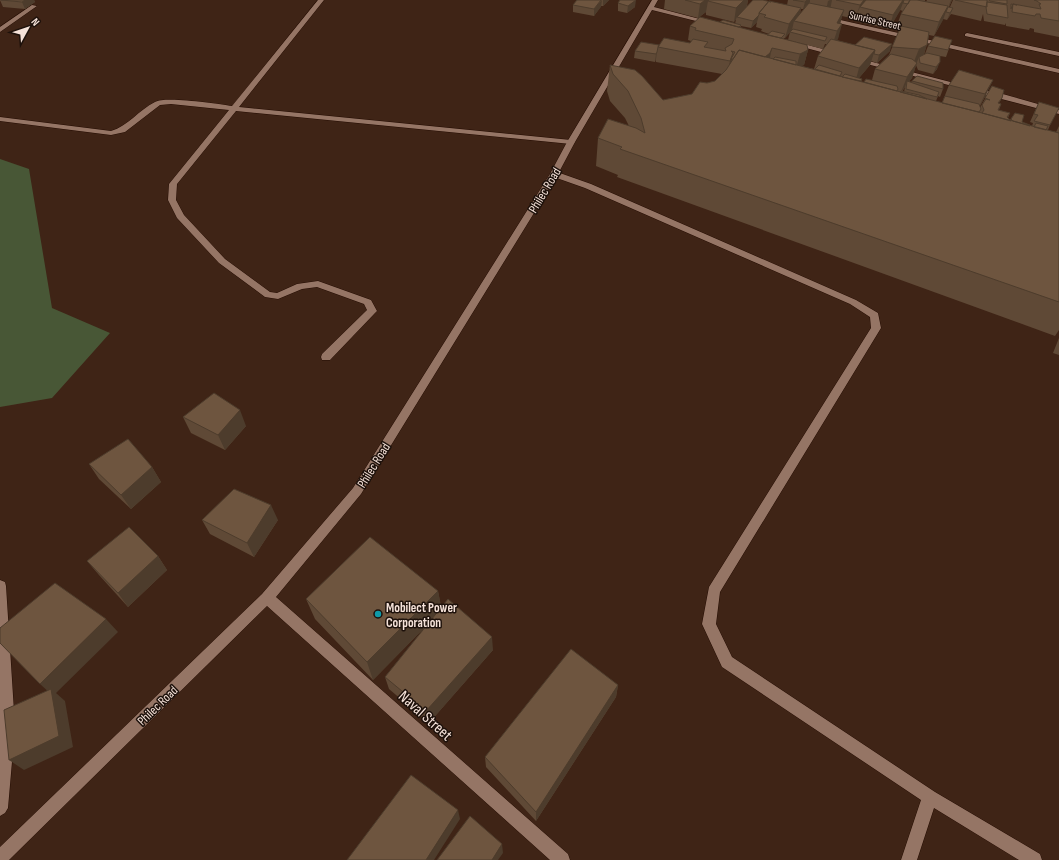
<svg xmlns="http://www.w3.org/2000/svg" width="1059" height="860" font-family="'Sofia Sans Condensed',sans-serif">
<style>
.green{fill:#485736}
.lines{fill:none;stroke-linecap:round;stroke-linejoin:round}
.service-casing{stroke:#240c02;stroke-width:1}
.minor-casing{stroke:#240c02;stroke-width:1}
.service{fill:#957565;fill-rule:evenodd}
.minor{fill:#957565;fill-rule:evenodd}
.wall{fill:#5f4936;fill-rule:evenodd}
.shaded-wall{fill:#4d3c2c}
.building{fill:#6e553f;stroke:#4d3c2c}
.culture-dot{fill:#0f9aa8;stroke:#1d110b;stroke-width:1.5}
.labels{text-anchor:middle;stroke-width:3;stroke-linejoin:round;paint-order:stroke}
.far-street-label{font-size:11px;fill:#f5e2d9;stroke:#1d110b}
.street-label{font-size:13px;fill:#f5e2d9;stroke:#1d110b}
.poi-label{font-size:13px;font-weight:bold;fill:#f5e2d9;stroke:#1d110b;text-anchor:start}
.near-street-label{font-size:16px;fill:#f5e2d9;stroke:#1d110b}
</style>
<rect width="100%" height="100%" fill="#3f2416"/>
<path class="green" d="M 0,159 L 29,169 L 52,308 L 110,333 L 52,398 L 0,407 Z"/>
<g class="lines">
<defs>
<path id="service" d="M 318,0 L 324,0 L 239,107 L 571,140 L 575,142 L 571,144 L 236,111 L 177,184 L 176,200 L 184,215 L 225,259 L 270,292 L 277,293 L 297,284 L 318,281 L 371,300 L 377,311 L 375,313 L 330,360 L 322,360 L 321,357 L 322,354 L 367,310 L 364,304 L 317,287 L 302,289 L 278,299 L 265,297 L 219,263 L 177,218 L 168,200 L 169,184 L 229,110 L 171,104 L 160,105 L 125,132 L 111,135 L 0,121 L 0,117 L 111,131 C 128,126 139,110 155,102 C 166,96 217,104 232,106 Z
M 32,5 L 37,6 L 0,32 L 0,27 Z
M 967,33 L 1059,52 L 1059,56 L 965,36 L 965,34 Z
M 551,172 L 557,172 L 591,184 L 856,300 L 878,313 L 881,328 L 720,592 L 716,624 L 732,657 L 935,792 L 1040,854 L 1042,860 L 1019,860 L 934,808 L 917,860 L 901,860 L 921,800 L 722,667 L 702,624 L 709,587 L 871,328 L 870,317 L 850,304 L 585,188 L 551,176 Z"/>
<path id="minor" d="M 652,0 L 658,0 L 654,7 L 715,23 L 712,25 L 652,10 L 575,142 L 558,174 L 361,494 L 276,597 L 568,854 L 570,860 L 550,860 L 267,606 L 9,860 L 0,860 L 0,847 L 262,594 L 353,488 L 550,174 L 567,142 Z
M 827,17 L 1059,69 L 1059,73 L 825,20 L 824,19 Z
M 793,41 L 838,53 L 839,54 L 836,56 L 791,44 L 790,43 Z
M 857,58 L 966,86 L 968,87 L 964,89 L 855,61 L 854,60 Z
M 986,91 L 992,91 L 1059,110 L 1059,114 L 986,95 Z
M 0,580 L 5,582 L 6,586 L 15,727 L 8,808 L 5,813 L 0,816 Z"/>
</defs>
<use href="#service" class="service-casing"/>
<use href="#minor" class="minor-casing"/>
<use href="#service" class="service"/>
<use href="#minor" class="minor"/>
</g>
<path class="wall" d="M 0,0 L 34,0 L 35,2 L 25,9 L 3,7 Z
M 577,0 L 609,0 L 603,6 L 601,6 L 594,16 L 573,12 L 573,5 Z
M 665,0 L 748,0 L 747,6 L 787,5 L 788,0 L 925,0 L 925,2 L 926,2 L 927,0 L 952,0 L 949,7 L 950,7 L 953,0 L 1059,0 L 1059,37 L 1034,32 L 1034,29 L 1030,28 L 1029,30 L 1006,26 L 1006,23 L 1005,25 L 984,21 L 983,14 L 981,21 L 951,14 L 947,20 L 943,19 L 934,36 L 929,35 L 924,55 L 926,54 L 925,54 L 928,46 L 952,40 L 946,57 L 940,56 L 937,69 L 933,74 L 918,70 L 916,65 L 912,78 L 909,81 L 911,82 L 912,81 L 943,89 L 940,97 L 938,96 L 936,101 L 942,103 L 949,85 L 959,70 L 986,95 L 980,106 L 980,108 L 992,86 L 1002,98 L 999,103 L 1001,104 L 999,110 L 1010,113 L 1008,118 L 1010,120 L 1015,113 L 1022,122 L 1032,126 L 1033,123 L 1030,122 L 1039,102 L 1050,125 L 1048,130 L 1056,132 L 1059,126 L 1059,330 L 1055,336 L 617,177 L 618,175 L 596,166 L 598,138 L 629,126 L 625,118 L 610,101 L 607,91 L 610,65 L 663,100 L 692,94 L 707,83 L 715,81 L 722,74 L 656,62 L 656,59 L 655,62 L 634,58 L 635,51 L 659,45 L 690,43 L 691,41 L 688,40 L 690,26 L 720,22 L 735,24 L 736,19 L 734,22 L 706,15 L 706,12 L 698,18 L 664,9 ZM 806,6 L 800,14 L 801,9 L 803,9 ZM 900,10 L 903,11 L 901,14 L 896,28 L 900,29 L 889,55 L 875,69 L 872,80 L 864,82 L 861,82 L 862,79 L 859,78 L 870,65 L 871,61 L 877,63 L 890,51 L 855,45 L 836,40 L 838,39 L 840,24 L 842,16 L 855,19 L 856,17 L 855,21 L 889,29 ZM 757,22 L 756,27 L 762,29 L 761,31 L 769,34 L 767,35 L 740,28 L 741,26 L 751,28 ZM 792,30 L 790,32 L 788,40 L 823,49 L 825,44 L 827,44 L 818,56 L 814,69 L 801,66 L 804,65 L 808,50 L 784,39 L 784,38 L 785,38 ZM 905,87 L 904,92 L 902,92 Z
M 618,3 L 635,7 L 627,13 L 618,11 Z
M 1059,338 L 1059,355 L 1053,353 Z
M 183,417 L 246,426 L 225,450 L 191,433 Z
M 89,464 L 152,467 L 161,482 L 131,509 L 99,479 Z
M 202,520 L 278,520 L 254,557 L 210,534 Z
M 158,556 L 167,570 L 128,607 L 99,575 L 87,561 Z
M 438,591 L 441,607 L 493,650 L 429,723 L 389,689 L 385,677 L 426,626 L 373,680 L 315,619 L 306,599 Z
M 618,685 L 616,697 L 536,821 L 486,767 L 485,757 Z"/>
<path class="shaded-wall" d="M 25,0 L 34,0 L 35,2 L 25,9 L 22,2 Z
M 602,0 L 601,7 L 594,16 L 594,9 Z
M 603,0 L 609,0 L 603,6 Z
M 636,0 L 635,7 L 627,13 L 628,6 Z
M 705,0 L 711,0 L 708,1 L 706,12 L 698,18 L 700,4 Z
M 744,0 L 748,0 L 746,9 L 737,17 L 736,19 L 734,22 L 736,8 Z
M 807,0 L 810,0 L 810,2 L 803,9 L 805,2 Z
M 830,0 L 832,0 L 830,10 L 825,15 L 828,1 Z
M 863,0 L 867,0 L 860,7 L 856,17 L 855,19 L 860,5 Z
M 903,0 L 904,0 L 900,11 L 889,29 L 893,15 Z
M 951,0 L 952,0 L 946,13 Z
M 948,6 L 943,20 L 934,36 L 939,22 Z
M 801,8 L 798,22 L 794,21 L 792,30 L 785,38 L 789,24 Z
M 953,8 L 950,15 L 947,20 L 950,13 Z
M 844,10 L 840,24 L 837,23 Z
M 759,15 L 757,22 L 751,28 L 753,21 Z
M 842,24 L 838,39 L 832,46 L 837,31 Z
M 892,44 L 890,51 L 877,63 L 879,55 Z
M 927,45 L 922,59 L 919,57 L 917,62 L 913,64 L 919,49 Z
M 772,48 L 769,62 L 763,60 Z
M 808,50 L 804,65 L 796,68 L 800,54 Z
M 875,50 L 870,65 L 855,83 L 859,68 Z
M 657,52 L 656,59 L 655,62 L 656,54 Z
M 733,53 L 730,69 L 727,75 L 730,61 Z
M 940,62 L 937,69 L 933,74 L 936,67 Z
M 917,63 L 912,78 L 907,84 L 907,81 L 905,87 L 901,92 L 907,77 Z
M 993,80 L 986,95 L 978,109 L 985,94 Z
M 240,410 L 246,426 L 225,450 L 218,435 Z
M 152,467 L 161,482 L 131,509 L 121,495 Z
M 271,505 L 278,520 L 254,557 L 247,543 Z
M 158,556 L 167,570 L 128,607 L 118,593 Z
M 438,591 L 442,610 L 373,680 L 367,662 Z
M 106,619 L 118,632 L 56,693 L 65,701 L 73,747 L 24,770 L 9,760 L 52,695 L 40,684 Z
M 492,637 L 493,650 L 429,723 L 426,711 Z
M 618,685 L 616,697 L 536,821 L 536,812 Z
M 458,810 L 460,819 L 434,860 L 426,860 Z
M 502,844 L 503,853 L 498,860 L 492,860 Z"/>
<path class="building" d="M 1,0 L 25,0 L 22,2 Z
M 577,0 L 601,0 L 594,9 L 573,5 Z
M 620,0 L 636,0 L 628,6 L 618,3 Z
M 685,0 L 705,0 L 700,4 Z
M 709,0 L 744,0 L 736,8 L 708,1 Z
M 753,0 L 763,0 L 771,2 L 769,1 L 759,13 L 759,15 L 753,21 L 737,17 Z
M 793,0 L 807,0 L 805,2 Z
M 836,0 L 864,0 L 860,5 Z
M 866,0 L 903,0 L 893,15 L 860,7 Z
M 904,0 L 910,0 L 908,4 L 903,3 Z
M 910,0 L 917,0 L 948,6 L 939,22 L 901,14 Z
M 955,0 L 987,0 L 987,7 Z
M 989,0 L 1007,0 L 1007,4 L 990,1 Z
M 1034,0 L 1059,0 L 1059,21 L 1041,18 L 1040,14 L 1036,14 L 1035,16 L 1012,12 L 1013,4 L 1041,9 L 1039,4 L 1041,4 L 1037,1 Z
M 769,1 L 801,8 L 789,24 L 764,17 L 766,15 L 759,13 Z
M 987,2 L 1007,5 L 1008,18 L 987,14 L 986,7 Z
M 809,3 L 844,10 L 837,23 L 842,24 L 837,31 L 794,21 Z
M 1011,4 L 1017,5 L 1013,4 L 1011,9 Z
M 948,7 L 953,8 L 950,13 L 946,12 Z
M 700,17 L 807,45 L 808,50 L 800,54 L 772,48 L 770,53 L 765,57 L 739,50 L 733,59 L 731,59 L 735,52 L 731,51 L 733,53 L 730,61 L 658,47 L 664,38 L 690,43 L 693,39 L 708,42 L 704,47 L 726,51 L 725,48 L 732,44 L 734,39 L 695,30 L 696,28 L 690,26 Z
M 723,20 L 741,25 L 739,27 L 720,22 Z
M 901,26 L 929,32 L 927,45 L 919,49 L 892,47 Z
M 793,29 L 827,37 L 825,41 L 790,32 Z
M 772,31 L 785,34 L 781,38 L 767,35 Z
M 935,36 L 952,40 L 948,50 L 928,46 Z
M 864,37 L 892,44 L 879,55 L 874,54 L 875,50 L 855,45 Z
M 831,39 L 875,50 L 859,68 L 818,56 Z
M 641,42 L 659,45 L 658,47 L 657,52 L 656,54 L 635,51 Z
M 739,50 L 1059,133 L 1059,302 L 620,149 L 622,147 L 598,138 L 608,119 L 636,128 L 645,133 L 641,118 L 628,91 L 613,74 L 610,65 L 635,70 L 642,76 L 663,100 L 692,94 L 700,82 L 707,83 L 715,81 L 726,70 Z
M 927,53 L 940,56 L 940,62 L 936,67 L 920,63 L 919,57 Z
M 891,54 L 912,59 L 917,63 L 907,77 L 875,69 Z
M 775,57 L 796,61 L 796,65 L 773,59 Z
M 819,65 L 842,72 L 840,76 L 815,69 Z
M 959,70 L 993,80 L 985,94 L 949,85 Z
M 845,74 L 862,79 L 861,81 L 842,77 Z
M 917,76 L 943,83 L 943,89 L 912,81 Z
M 866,79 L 897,86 L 898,89 L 897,91 L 864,82 Z
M 907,81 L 939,92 L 937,97 L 906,89 Z
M 992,86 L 1004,90 L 1002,98 L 998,103 L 1001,104 L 998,110 L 1010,113 L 1007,117 L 1011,121 L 982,113 L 984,110 L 982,105 L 986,99 L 990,100 L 985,98 Z
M 901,91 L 919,95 L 927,99 L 900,92 Z
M 945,96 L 979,104 L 981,109 L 979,112 L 942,103 Z
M 1039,102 L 1059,108 L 1050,125 L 1034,121 L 1038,115 L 1034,114 Z
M 1015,113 L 1024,115 L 1022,122 L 1030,125 L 1030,126 L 1013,121 L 1011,119 Z
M 1036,123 L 1048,126 L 1046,130 L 1034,127 Z
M 214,393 L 240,410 L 218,435 L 183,417 Z
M 128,439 L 152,467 L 121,495 L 89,464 Z
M 234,489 L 271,505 L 247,543 L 202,520 Z
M 129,527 L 158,556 L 118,593 L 87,561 Z
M 370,537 L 438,591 L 367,662 L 306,599 Z
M 55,583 L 106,619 L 40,684 L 0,643 L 0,628 Z
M 448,599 L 492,637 L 426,711 L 385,677 Z
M 571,649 L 618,685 L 536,812 L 485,757 Z
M 51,689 L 59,736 L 9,760 L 4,710 Z
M 411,775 L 458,810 L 426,860 L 347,860 Z
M 470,816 L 502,844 L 492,860 L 437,860 Z"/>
<circle class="culture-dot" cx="378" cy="614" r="4"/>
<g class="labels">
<g class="far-street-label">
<text transform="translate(875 20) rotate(13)" y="4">Sunrise Street</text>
</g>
<g class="street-label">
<text transform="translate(544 190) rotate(-59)" y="5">Philec Road</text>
<text transform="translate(373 465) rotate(-58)" y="5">Philec Road</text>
<text transform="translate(157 705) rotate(-44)" y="5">Philec Road</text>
</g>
<g class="poi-label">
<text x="386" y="612">Mobilect Power<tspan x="386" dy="15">Corporation</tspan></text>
</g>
<g class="near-street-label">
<text transform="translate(426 715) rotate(42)" y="6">Naval Street</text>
</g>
</g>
<g transform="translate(28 28) rotate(50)" stroke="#1d110b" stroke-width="3" paint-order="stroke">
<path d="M0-3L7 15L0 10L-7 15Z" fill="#f5e2d9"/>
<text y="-6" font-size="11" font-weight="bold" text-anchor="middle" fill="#f5e2d9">N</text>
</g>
</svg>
